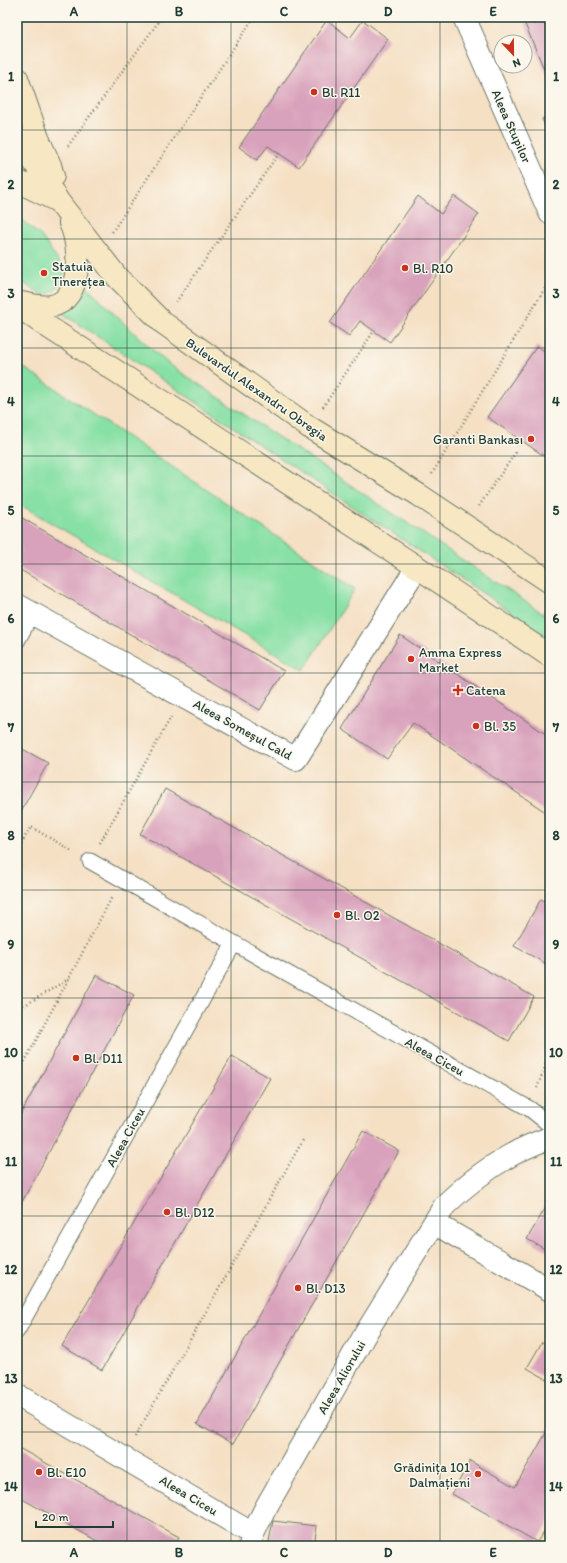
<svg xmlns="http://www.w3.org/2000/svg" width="567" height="1563" font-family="Itim,sans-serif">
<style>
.green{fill:#87e0a5;stroke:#538e6c}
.building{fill:#d9a2bc}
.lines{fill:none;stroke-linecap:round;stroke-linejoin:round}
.lane-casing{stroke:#6a7666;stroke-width:17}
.street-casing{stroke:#6a7666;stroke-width:24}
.secondary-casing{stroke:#6a7666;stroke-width:24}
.path{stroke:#6a7666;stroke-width:2.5;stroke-dasharray:1 3;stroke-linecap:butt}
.lane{stroke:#fff;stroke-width:15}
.street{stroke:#fff;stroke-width:22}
.secondary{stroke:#f7e8c3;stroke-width:22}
.grid{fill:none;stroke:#1f3d34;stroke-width:1;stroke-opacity:0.55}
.poi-dot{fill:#c8321e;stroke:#fbf7ec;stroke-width:1.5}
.labels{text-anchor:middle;stroke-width:3;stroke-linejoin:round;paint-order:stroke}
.poi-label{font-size:13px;fill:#1f3d34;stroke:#fbf7ec;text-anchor:start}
.street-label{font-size:13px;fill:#1f3d34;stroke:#fbf7ec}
.neatline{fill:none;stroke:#1f3d34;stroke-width:1.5}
.grid-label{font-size:13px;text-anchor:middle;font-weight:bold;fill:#1f3d34}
</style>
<rect width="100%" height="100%" fill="#fbf7ec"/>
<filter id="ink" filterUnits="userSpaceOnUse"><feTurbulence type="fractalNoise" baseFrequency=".025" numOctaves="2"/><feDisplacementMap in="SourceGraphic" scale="8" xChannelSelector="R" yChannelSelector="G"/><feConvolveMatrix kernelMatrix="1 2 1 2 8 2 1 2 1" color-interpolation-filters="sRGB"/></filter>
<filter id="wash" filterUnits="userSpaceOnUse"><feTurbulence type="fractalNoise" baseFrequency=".012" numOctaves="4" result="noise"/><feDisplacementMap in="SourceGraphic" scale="16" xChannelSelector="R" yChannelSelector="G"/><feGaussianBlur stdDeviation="0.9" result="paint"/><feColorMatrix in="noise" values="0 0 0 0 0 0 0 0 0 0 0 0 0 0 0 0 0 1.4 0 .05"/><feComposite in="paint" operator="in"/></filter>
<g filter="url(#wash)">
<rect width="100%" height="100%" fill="#f5e0c4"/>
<path class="green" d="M 17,216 L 42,237 L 65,271 C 61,286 57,291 43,296 L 17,279 Z
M 83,282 C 110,311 139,338 170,365 L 550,618 L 550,638 L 59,311 Z
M 17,363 L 355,589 L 304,670 L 17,503 Z"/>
<g id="blocks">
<path class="building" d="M 522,17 L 550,17 L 550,83 Z
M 327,20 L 350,38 L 363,20 L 388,39 L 299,167 L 268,146 L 257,160 L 239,147 Z
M 550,115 L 550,137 L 542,119 Z
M 418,196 L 441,214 L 454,196 L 479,214 L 390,342 L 360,321 L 349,336 L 330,323 Z
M 537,346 L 550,355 L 550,398 L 547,402 L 550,404 L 550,460 L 487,417 Z
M 17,515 L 284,671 L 260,710 L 17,568 Z
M 400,635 L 550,737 L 550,815 L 413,723 L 387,759 L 342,729 Z
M 17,746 L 48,763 L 17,818 Z
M 165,789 L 534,997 L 509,1041 L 140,834 Z
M 541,899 L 550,904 L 550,966 L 514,946 Z
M 96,975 L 134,995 L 17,1211 L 17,1121 Z
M 232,1056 L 270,1078 L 102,1370 L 62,1346 Z
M 363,1131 L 399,1151 L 233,1444 L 197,1424 Z
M 546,1207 L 550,1209 L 550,1252 L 527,1239 Z
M 542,1342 L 550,1347 L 550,1381 L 527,1368 Z
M 550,1426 L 550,1522 L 537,1542 L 452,1494 L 470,1461 L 515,1487 Z
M 17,1447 L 179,1537 L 174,1546 L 106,1546 L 17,1496 Z
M 273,1521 L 317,1526 L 314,1546 L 268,1546 Z"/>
</g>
</g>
<g filter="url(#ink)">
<use href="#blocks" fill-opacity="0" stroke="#6a7666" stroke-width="1"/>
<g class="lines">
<defs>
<path id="lane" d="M 17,641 L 32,614
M 90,861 L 262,959 L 530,1109 L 550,1125
M 17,1331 L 234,943"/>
<path id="street" d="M 464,17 L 550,213
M 17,605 L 296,759 L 417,567
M 434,1223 L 550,1290
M 17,1395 L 253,1534
M 250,1546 L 253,1534 L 265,1509 L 367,1331 L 445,1205 C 476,1175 510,1151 550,1138"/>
<path id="secondary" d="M 17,78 L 38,138 L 50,165 L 53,176
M 17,139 L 36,165 L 58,201 L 117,277 L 162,322 L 309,427 L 419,495 L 550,582
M 17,181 L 58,201
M 17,302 C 27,304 41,308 51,306 C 83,301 81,245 70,223
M 17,305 L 39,321 L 417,567 L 550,656"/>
</defs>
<use href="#lane" class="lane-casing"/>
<use href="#street" class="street-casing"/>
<use href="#secondary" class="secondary-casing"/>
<path class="path" d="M 68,146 L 162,17
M 112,232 L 254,17
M 176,302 L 279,153
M 323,407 L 374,331
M 432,474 L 550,280
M 479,506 L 516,452
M 100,843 L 171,717
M 17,850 L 31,827 L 72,851
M 17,1010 L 70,978
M 17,1076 L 112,897
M 537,1088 L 550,1053
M 135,1437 L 303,1140"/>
<use href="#lane" class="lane"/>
<use href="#street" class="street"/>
<use href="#secondary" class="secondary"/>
</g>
</g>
<path class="grid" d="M 127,17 L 127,1546M 231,17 L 231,1546M 336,17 L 336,1546M 440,17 L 440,1546M 17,130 L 550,130M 17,239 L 550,239M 17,348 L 550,348M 17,456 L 550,456M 17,564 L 550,564M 17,673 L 550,673M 17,782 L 550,782M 17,890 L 550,890M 17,998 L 550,998M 17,1107 L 550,1107M 17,1216 L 550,1216M 17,1324 L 550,1324M 17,1432 L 550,1432"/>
<g class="poi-dot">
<circle cx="314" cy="92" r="4"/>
<circle cx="405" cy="268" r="4"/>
<circle cx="44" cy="273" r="4"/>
<circle cx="531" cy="439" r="4"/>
<circle cx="411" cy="659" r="4"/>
<path d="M456 684h4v4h4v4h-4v4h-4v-4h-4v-4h4z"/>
<circle cx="476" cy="726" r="4"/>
<circle cx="337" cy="915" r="4"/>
<circle cx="76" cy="1058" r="4"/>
<circle cx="167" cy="1212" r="4"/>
<circle cx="298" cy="1288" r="4"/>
<circle cx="39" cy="1472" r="4"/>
<circle cx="478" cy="1474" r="4"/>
</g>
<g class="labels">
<g class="poi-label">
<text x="322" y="97">Bl. R11</text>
<text x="52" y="271">Statuia<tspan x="52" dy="15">Tinerețea</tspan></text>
<text x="413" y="273">Bl. R10</text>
<text x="523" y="444" text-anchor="end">Garanti Bankası</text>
<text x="419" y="657">Amma Express<tspan x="419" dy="15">Market</tspan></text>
<text x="466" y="695">Catena</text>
<text x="484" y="731">Bl. 35</text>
<text x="345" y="920">Bl. O2</text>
<text x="84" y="1063">Bl. D11</text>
<text x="175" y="1217">Bl. D12</text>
<text x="306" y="1293">Bl. D13</text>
<text x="470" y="1472" text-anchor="end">Grădinița 101<tspan x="470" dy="15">Dalmațieni</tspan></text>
<text x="47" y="1477">Bl. E10</text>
</g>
<g class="street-label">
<text transform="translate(512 126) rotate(66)" y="5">Aleea Stupilor</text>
<text transform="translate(257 389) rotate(35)" y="5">Bulevardul Alexandru Obregia</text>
<text transform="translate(243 729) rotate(29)" y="5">Aleea Someșul Cald</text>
<text transform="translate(435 1056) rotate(29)" y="5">Aleea Ciceu</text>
<text transform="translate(125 1137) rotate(-61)" y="5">Aleea Ciceu</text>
<text transform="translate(341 1377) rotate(-60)" y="5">Aleea Aliorului</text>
<text transform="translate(189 1495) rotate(31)" y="5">Aleea Ciceu</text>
</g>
</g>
<rect width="567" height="1563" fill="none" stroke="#fbf7ec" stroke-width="44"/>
<g transform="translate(513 54) rotate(158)"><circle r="19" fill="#fbf7ec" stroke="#a3ada2"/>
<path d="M0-3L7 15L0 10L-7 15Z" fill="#c8321e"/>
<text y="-6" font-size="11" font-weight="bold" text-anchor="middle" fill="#1f3d34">N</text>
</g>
<path d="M36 1521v6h77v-6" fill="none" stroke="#1f3d34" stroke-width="2"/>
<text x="42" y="1521" font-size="12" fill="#1f3d34" stroke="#fbf7ec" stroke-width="3" paint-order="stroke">20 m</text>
<rect x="22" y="22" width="523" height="1519" class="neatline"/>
<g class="grid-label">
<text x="74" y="16">A</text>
<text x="179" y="16">B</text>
<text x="284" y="16">C</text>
<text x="388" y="16">D</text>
<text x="493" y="16">E</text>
<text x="11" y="81">1</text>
<text x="556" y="81">1</text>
<text x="11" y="189">2</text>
<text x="556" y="189">2</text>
<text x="11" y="298">3</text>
<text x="556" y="298">3</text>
<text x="11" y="406">4</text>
<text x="556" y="406">4</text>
<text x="11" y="515">5</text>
<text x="556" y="515">5</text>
<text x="11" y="623">6</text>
<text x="556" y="623">6</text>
<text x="11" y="732">7</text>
<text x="556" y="732">7</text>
<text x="11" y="840">8</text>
<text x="556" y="840">8</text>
<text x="11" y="949">9</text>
<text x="556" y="949">9</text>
<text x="11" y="1057">10</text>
<text x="556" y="1057">10</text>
<text x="11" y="1166">11</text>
<text x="556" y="1166">11</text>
<text x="11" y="1274">12</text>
<text x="556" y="1274">12</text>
<text x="11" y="1383">13</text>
<text x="556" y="1383">13</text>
<text x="11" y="1491">14</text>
<text x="556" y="1491">14</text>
<text x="74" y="1557">A</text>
<text x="179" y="1557">B</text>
<text x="284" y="1557">C</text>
<text x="388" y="1557">D</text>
<text x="493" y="1557">E</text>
</g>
</svg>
